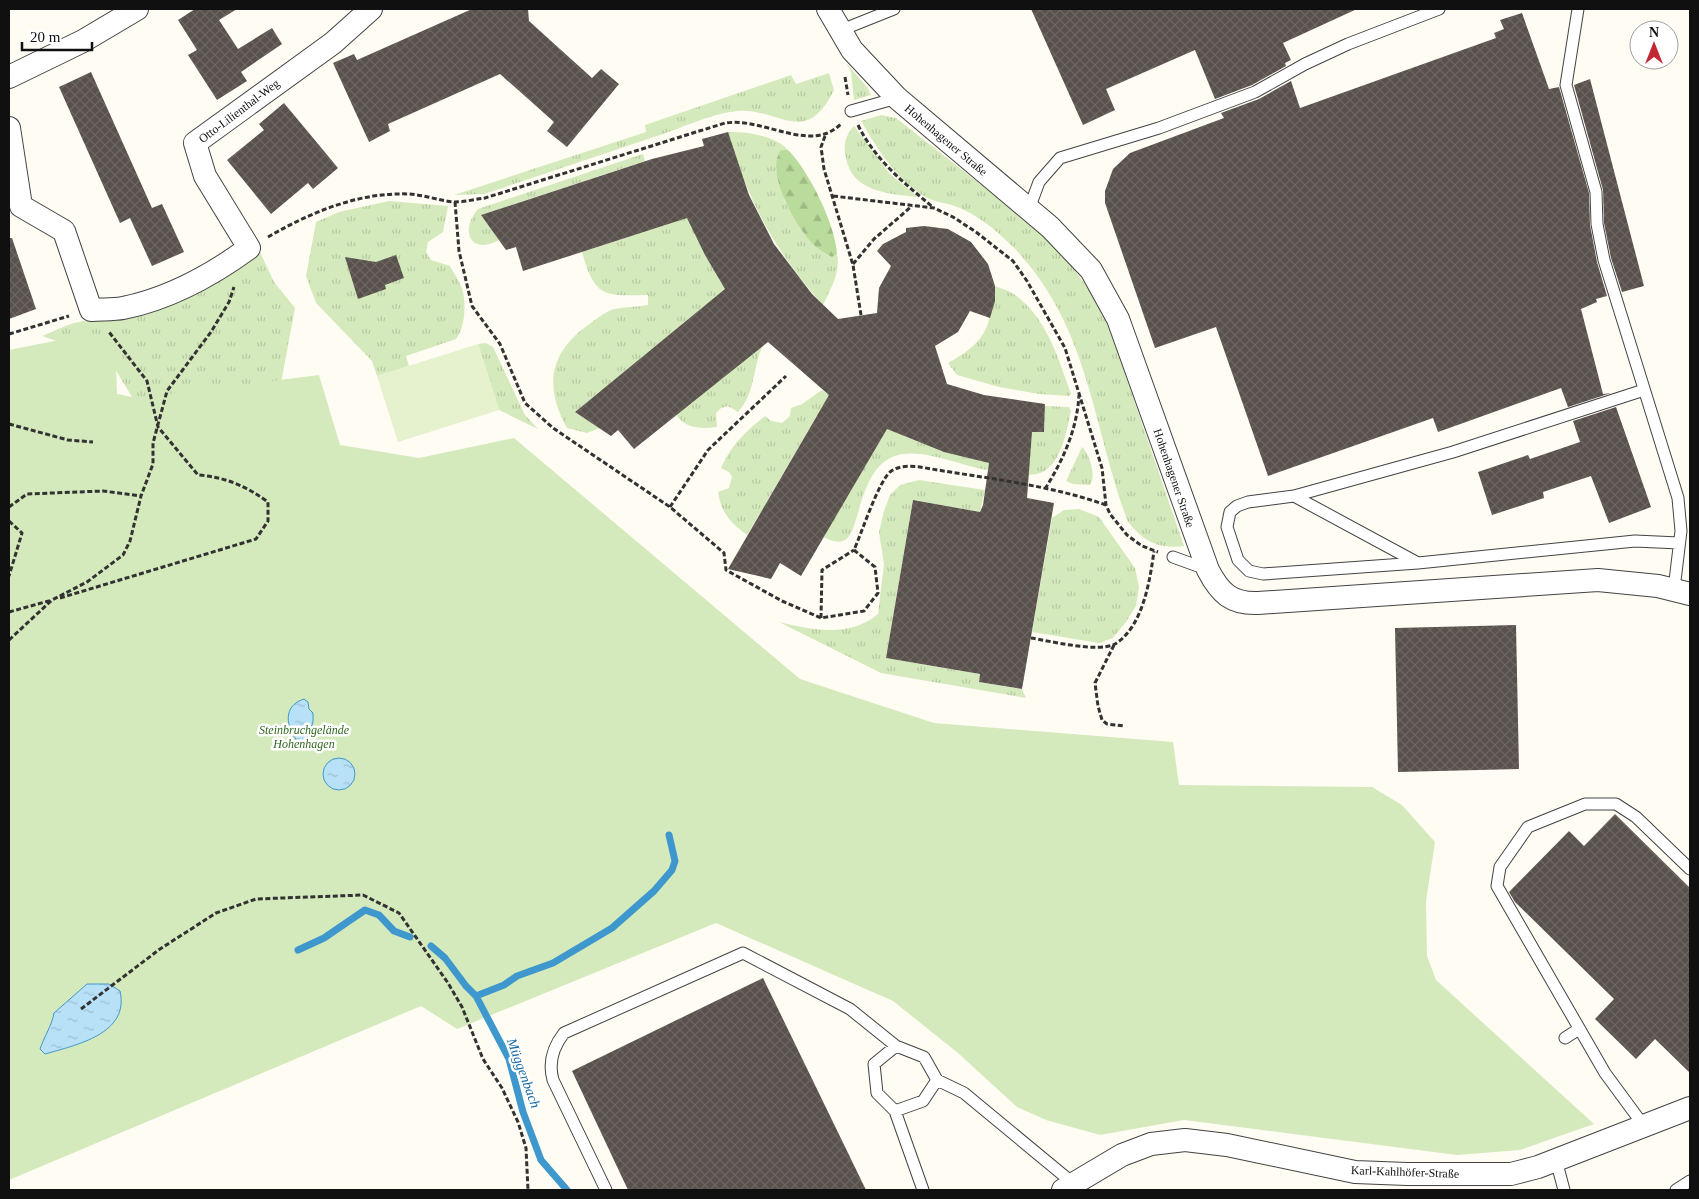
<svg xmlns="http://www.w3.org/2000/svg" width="1699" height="1199" font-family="'Times New Roman',serif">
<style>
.grass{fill:url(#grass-tufts)}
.forest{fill:url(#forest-firs)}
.park{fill:#d5eabc}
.pitch{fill:#e6f1ce}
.water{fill:url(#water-ripples);stroke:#3f98cd}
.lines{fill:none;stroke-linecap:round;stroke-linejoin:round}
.stream{stroke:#3f98cd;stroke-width:7}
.building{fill:url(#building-cross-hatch)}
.lane-casing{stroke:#434343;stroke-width:13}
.street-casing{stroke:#434343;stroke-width:24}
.path{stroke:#323232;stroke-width:3;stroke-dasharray:5 2.5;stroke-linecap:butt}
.lane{stroke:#fff;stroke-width:11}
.street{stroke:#fff;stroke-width:22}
.labels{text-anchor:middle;stroke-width:5;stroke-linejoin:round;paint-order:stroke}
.street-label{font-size:12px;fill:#101010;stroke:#fff}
.park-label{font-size:12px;font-style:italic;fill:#30681f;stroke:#fff}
.water-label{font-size:14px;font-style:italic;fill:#1969a2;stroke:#fff}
</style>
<defs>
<pattern id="grass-tufts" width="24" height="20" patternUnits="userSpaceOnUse" patternTransform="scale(1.25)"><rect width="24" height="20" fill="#d5eabc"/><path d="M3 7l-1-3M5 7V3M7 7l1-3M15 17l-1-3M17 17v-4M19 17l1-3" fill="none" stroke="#b6c8a1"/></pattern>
<pattern id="forest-firs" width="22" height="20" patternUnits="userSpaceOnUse" patternTransform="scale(1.25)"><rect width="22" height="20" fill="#b9db9b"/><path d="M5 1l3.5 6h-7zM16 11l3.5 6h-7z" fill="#9ebb84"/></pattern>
<pattern id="water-ripples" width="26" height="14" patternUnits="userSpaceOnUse" patternTransform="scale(1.25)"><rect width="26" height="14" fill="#b8e0f6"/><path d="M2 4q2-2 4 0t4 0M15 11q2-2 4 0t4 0" fill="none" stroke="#9dbfd2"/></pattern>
<pattern id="building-cross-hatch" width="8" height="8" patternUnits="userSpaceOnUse" patternTransform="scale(1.25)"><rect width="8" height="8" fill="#59514c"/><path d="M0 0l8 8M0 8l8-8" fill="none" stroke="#6c6561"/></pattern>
</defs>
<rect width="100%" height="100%" fill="#fffcf3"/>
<path class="grass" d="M 846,63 L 867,87 L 871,95 L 854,100 L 851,72 Z
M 829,73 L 834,90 C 805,149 779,107 737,111 C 710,114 682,128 657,136 C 599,155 542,175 484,194 L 454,195 L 646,132 L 645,125 L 791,75 L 796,84 Z
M 881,115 L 896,118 L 1031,224 L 1063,254 L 1089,290 L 1109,327 L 1184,546 C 1159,549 1144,542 1128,522 C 1092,426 1090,327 1014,248 C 996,230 976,213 952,205 C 945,203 937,202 930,199 C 901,187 876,147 861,121 Z
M 854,126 L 890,174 L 918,197 C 889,194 852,192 846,158 C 843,144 845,137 854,126 Z
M 728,132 C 747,131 775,136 788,150 L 781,150 L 776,170 L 785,202 L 804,233 L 832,257 L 837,254 C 841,272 830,290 823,305 C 775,251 748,202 728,132 Z
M 643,154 L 645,161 L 481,215 L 499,240 C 471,256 459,231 478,209 Z
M 677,193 C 695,236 715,274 742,312 L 707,304 L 609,384 L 602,392 L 600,391 L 575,412 L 600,428 L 587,433 L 567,428 C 544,387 549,353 588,325 C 595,320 605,312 614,309 C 625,307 637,307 648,305 L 648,295 C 604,296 595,298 582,252 L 665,225 Z
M 389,201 L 448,206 L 443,232 L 428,242 L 426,252 L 431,260 L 450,266 C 454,274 461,283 463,292 C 466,306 465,327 456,339 L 406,356 L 409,366 L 377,376 L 372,361 L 316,303 L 306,276 L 316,222 L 339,212 Z
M 260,252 L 274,282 L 295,308 L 281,383 L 135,402 L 109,359 L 42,336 C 55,331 71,322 85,321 C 102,319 118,321 135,317 C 182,304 220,279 260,252 Z
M 995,286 C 1003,289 1013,292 1019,298 C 1048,322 1059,360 1071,394 L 1069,396 L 1039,394 L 999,387 L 957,375 L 948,363 C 988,341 989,328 995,286 Z
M 766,339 C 752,362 757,392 738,412 L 728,406 L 721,408 L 716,413 L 717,427 C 700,429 687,429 676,415 Z
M 486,343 L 493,347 L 525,415 L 538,429 L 499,410 L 478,344 Z
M 822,390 L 852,411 L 817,415 L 766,503 L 768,505 L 762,514 L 760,513 L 747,535 C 731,523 721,513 718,492 L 729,488 L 732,477 L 729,472 L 721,468 C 731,445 746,431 765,416 L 771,421 L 782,423 L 790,416 L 791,408 L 802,404 Z
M 1045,406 L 1069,407 L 1071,411 C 1065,437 1059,481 1023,474 L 1032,432 L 1044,432 Z
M 862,416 C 903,438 944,452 989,463 L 988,470 C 960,466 916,444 890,458 C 858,475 860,532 845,540 C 838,544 830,540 823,537 Z
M 1082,447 C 1089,453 1097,476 1090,485 L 1073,484 L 1066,481 Z
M 919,480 L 985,490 L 980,512 L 913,500 L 886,658 L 980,674 L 979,682 L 1022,689 L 1026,698 L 881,673 L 779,622 C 812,630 850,638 878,614 L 884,564 L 879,532 L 884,511 L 890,495 L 900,485 Z
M 1079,509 L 1099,517 L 1135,568 L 1139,587 L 1136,606 L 1126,622 L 1113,638 L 1099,643 L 1032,632 L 1052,518 L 1064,510 Z"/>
<path class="forest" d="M 781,150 L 788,150 C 809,171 835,224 837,254 L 832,257 C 825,253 818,249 813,244 C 796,227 764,172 781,150 Z"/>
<path class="park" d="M 90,334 L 115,336 L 117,394 L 137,398 L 319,375 L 340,445 L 419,458 L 514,438 L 800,679 L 934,723 L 1173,742 L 1179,785 L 1372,787 L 1402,805 L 1435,842 L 1426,901 L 1427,956 L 1436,980 L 1594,1124 L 1520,1150 L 1457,1155 L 1184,1120 L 1100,1135 L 1046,1120 L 1017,1107 L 958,1053 L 893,1001 L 716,923 L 457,1029 L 421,1006 L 9,1180 L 9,350 Z"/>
<path class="pitch" d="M 478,344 L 499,410 L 398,442 L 377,376 Z"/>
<path class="water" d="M 304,699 L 308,702 L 309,709 L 313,713 L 313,722 L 306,742 L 298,742 C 286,727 282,706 304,699 Z
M323 774a16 16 0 1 1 32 0a16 16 0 1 1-32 0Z
M 87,984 L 109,984 L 120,991 C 130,1034 76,1045 45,1054 L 40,1049 C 44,1037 52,1025 54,1013 Z"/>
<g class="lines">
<path class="stream" d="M 431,946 L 445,958 L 466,986 L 476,996 L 509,1059 L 523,1112 L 541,1160 L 567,1190
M 298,950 L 324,938 L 365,910 L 379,915 L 394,931 L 410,937
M 476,996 L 504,985 L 517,976 L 553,963 L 612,928 L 654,891 L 672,870 L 675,861 L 669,835"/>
</g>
<path class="building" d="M 195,9 L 237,9 L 219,20 L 238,49 L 272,28 L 282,44 L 241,72 L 247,81 L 217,100 L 188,55 L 197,50 L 178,20 Z
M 472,9 L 528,9 L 529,21 L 592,78 L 601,69 L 619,84 L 567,147 L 547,131 L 554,122 L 500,74 L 388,124 L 390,131 L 369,142 L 333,63 L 354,54 L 357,60 Z
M 1031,9 L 1357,9 L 1283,43 L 1291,60 L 1285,63 L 1286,66 L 1252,85 L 1215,99 L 1195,50 L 1106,89 L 1115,110 L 1083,125 Z
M 1522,13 L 1549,89 L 1559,87 L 1589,193 L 1590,225 L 1597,262 L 1607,296 L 1596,299 L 1597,302 L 1581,309 L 1603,394 L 1611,393 L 1568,407 L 1561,388 L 1438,432 L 1433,418 L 1268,476 L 1216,327 L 1155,348 L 1105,203 L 1105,191 L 1113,169 L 1130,153 L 1224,118 L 1221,113 L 1259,99 L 1291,81 L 1300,108 L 1496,38 L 1494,33 L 1504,29 L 1500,20 Z
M 91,72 L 152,208 L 162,204 L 184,252 L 152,266 L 130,218 L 120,223 L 59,87 Z
M 1590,79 L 1644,286 L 1622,292 L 1611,258 L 1604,223 L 1603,190 L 1574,85 Z
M 284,103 L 338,168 L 313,189 L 308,183 L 271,214 L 227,160 L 264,130 L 259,124 Z
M 728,132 L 749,195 L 774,244 L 812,294 L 838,319 L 877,313 L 879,288 L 891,266 L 877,251 L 883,244 L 906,232 L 906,228 L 924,226 L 948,229 L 971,242 L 988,264 L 995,286 L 995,301 L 990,318 L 970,311 L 958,332 L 935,346 L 947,384 L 984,395 L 1045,404 L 1044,432 L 1032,432 L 1027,498 L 1054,503 L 1022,689 L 979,682 L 980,674 L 886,658 L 913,500 L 980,512 L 983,505 L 989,463 L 944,452 L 887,429 L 801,576 L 780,563 L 771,579 L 728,569 L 829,395 L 768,342 L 634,449 L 618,430 L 611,436 L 575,412 L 725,289 L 705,255 L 687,218 L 523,271 L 516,247 L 506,250 L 481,215 L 652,159 L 704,146 L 702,139 Z
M 9,238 L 12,238 L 36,309 L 9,319 Z
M 396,255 L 404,278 L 385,285 L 386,289 L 358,299 L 345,257 L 376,262 Z
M 1616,407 L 1651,507 L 1609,523 L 1591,476 L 1543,492 L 1544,498 L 1492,515 L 1478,472 L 1528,455 L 1530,459 L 1580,442 L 1573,421 Z
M 1516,625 L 1519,769 L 1398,772 L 1395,628 Z
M 1615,814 L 1690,888 L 1690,1073 L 1655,1039 L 1636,1059 L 1595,1019 L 1614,999 L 1515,902 L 1509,892 L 1569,831 L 1584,846 Z
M 763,978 L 866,1190 L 628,1190 L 572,1071 Z"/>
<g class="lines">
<defs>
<path id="lane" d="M 1578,9 L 1566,85 L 1596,192 L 1597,224 L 1604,260 L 1678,498 L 1681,531 L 1674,589
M 839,31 L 894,9
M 851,111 L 897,98
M 1029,209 L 1039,182 L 1060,158 L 1159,128 L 1255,92 L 1305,64 L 1348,44 L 1439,9
M 1294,496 L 1453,452 L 1644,390
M 1173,557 L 1206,569
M 1418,563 L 1294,496 L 1248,502 L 1237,506 L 1230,512 L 1227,527 L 1238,560 L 1249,571 L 1263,574 L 1418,563 L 1635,541 L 1679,543
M 1565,1038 L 1579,1029
M 937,1080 L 923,1101 L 895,1111 L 877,1093 L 874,1064 L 896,1046 L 924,1057 L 937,1080 L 964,1093 L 1074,1184
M 895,1111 L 923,1190
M 1644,1126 L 1605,1073 L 1497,886 L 1500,867 L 1528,827 L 1585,804 L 1616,804 L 1636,817 L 1690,869
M 1556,1160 L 1564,1190
M 606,1190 L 553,1080 C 548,1062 553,1047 564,1033 L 743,953 L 850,1009 L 896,1046
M 1676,1190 L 1690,1181"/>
<path id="street" d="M 828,9 L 852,50 L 897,98 L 1050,227 L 1091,270 L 1118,319 L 1208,570 C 1220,593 1231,604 1258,603 L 1598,580 L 1658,586 L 1690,594
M 9,77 L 83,41 L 137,9
M 9,128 L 21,206 L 64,231 L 91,310 C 101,309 113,310 123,308 C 168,299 212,275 249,248 L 205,176 L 195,143 L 333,43 L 371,9
M 1063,1190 L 1122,1155 L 1151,1144 L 1185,1140 L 1227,1145 L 1355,1172 L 1407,1174 L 1511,1174 L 1538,1167 L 1690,1108"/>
</defs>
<use href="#lane" class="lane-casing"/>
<use href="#street" class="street-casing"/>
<path class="path" d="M 845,77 L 848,95
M 858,125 C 875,160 905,184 934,208
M 825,136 L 821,147 L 824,169 L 853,265 L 861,315
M 833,196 L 934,208 L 953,217 L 976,232 L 1013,261 L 1027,281 L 1065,348 L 1102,468 L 1106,505 L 1110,514 L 1127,535 L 1142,546 L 1158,552
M 455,202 L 459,251 L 472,306 L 500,344 L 525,403 L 553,428 L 670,507 L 724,553 L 726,570 L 782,601 L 821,618 L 864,611 L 878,593 L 875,567 L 854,550 C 862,532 878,483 890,472 C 899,465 910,466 920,467 C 982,478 1047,484 1106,505
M 268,237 C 311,212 359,192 409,194 C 425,195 440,201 455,202 C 465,202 476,199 485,198 L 725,123 C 765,117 811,155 842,123
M 853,264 L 874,239 L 912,206
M 9,334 L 69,316
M 9,424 L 68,440 L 93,442
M 1045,489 C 1063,460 1077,430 1079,395
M 9,507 L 27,494 L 103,491 L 141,496
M 670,507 L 708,450 L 786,376
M 9,521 L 22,533 L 9,576
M 60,598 L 256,539 L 268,521 L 268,502 C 246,486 225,477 198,475 L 158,427 L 147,381 L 109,332
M 9,612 L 52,600
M 821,618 L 822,570 L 854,550
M 1031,638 C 1050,641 1098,653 1115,644 C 1143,627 1150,580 1154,551
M 9,640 L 52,600 L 87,582 L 123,555 L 130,541 L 141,496 L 153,464 L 153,443 L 167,391 L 211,332 L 229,302 L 234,287
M 1114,645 L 1095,683 L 1098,706 L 1102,720 L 1107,724 L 1124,726
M 81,1009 L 160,949 L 216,913 L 256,899 L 363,895 L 399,913 L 448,983 L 462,1007 L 483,1059 L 502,1088 L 518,1122 L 526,1148 L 528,1190"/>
<use href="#lane" class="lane"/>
<use href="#street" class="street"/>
</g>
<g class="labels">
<g class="street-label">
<text transform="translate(239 111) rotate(-37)" y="4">Otto-Lilienthal-Weg</text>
<text transform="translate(946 140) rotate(40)" y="4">Hohenhagener Straße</text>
<text transform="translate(1174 478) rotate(71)" y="4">Hohenhagener Straße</text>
<text transform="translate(1405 1172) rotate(2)" y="4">Karl-Kahlhöfer-Straße</text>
</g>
<g class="park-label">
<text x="304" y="734">Steinbruchgelände<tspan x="304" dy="14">Hohenhagen</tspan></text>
</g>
<g class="water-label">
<text transform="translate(524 1073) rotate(70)" y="5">Müggenbach</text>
</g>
</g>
<rect width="1699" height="1199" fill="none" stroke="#101010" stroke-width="20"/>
<g transform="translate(1654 45)"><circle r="24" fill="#ffffff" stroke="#9f9f9f"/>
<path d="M0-4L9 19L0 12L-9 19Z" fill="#c02833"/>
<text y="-8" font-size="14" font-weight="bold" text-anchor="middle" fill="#101010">N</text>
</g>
<path d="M22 42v8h70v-8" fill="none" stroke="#101010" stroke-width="2.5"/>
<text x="30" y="42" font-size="15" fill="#101010" stroke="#ffffff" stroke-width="4" paint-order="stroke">20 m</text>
</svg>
